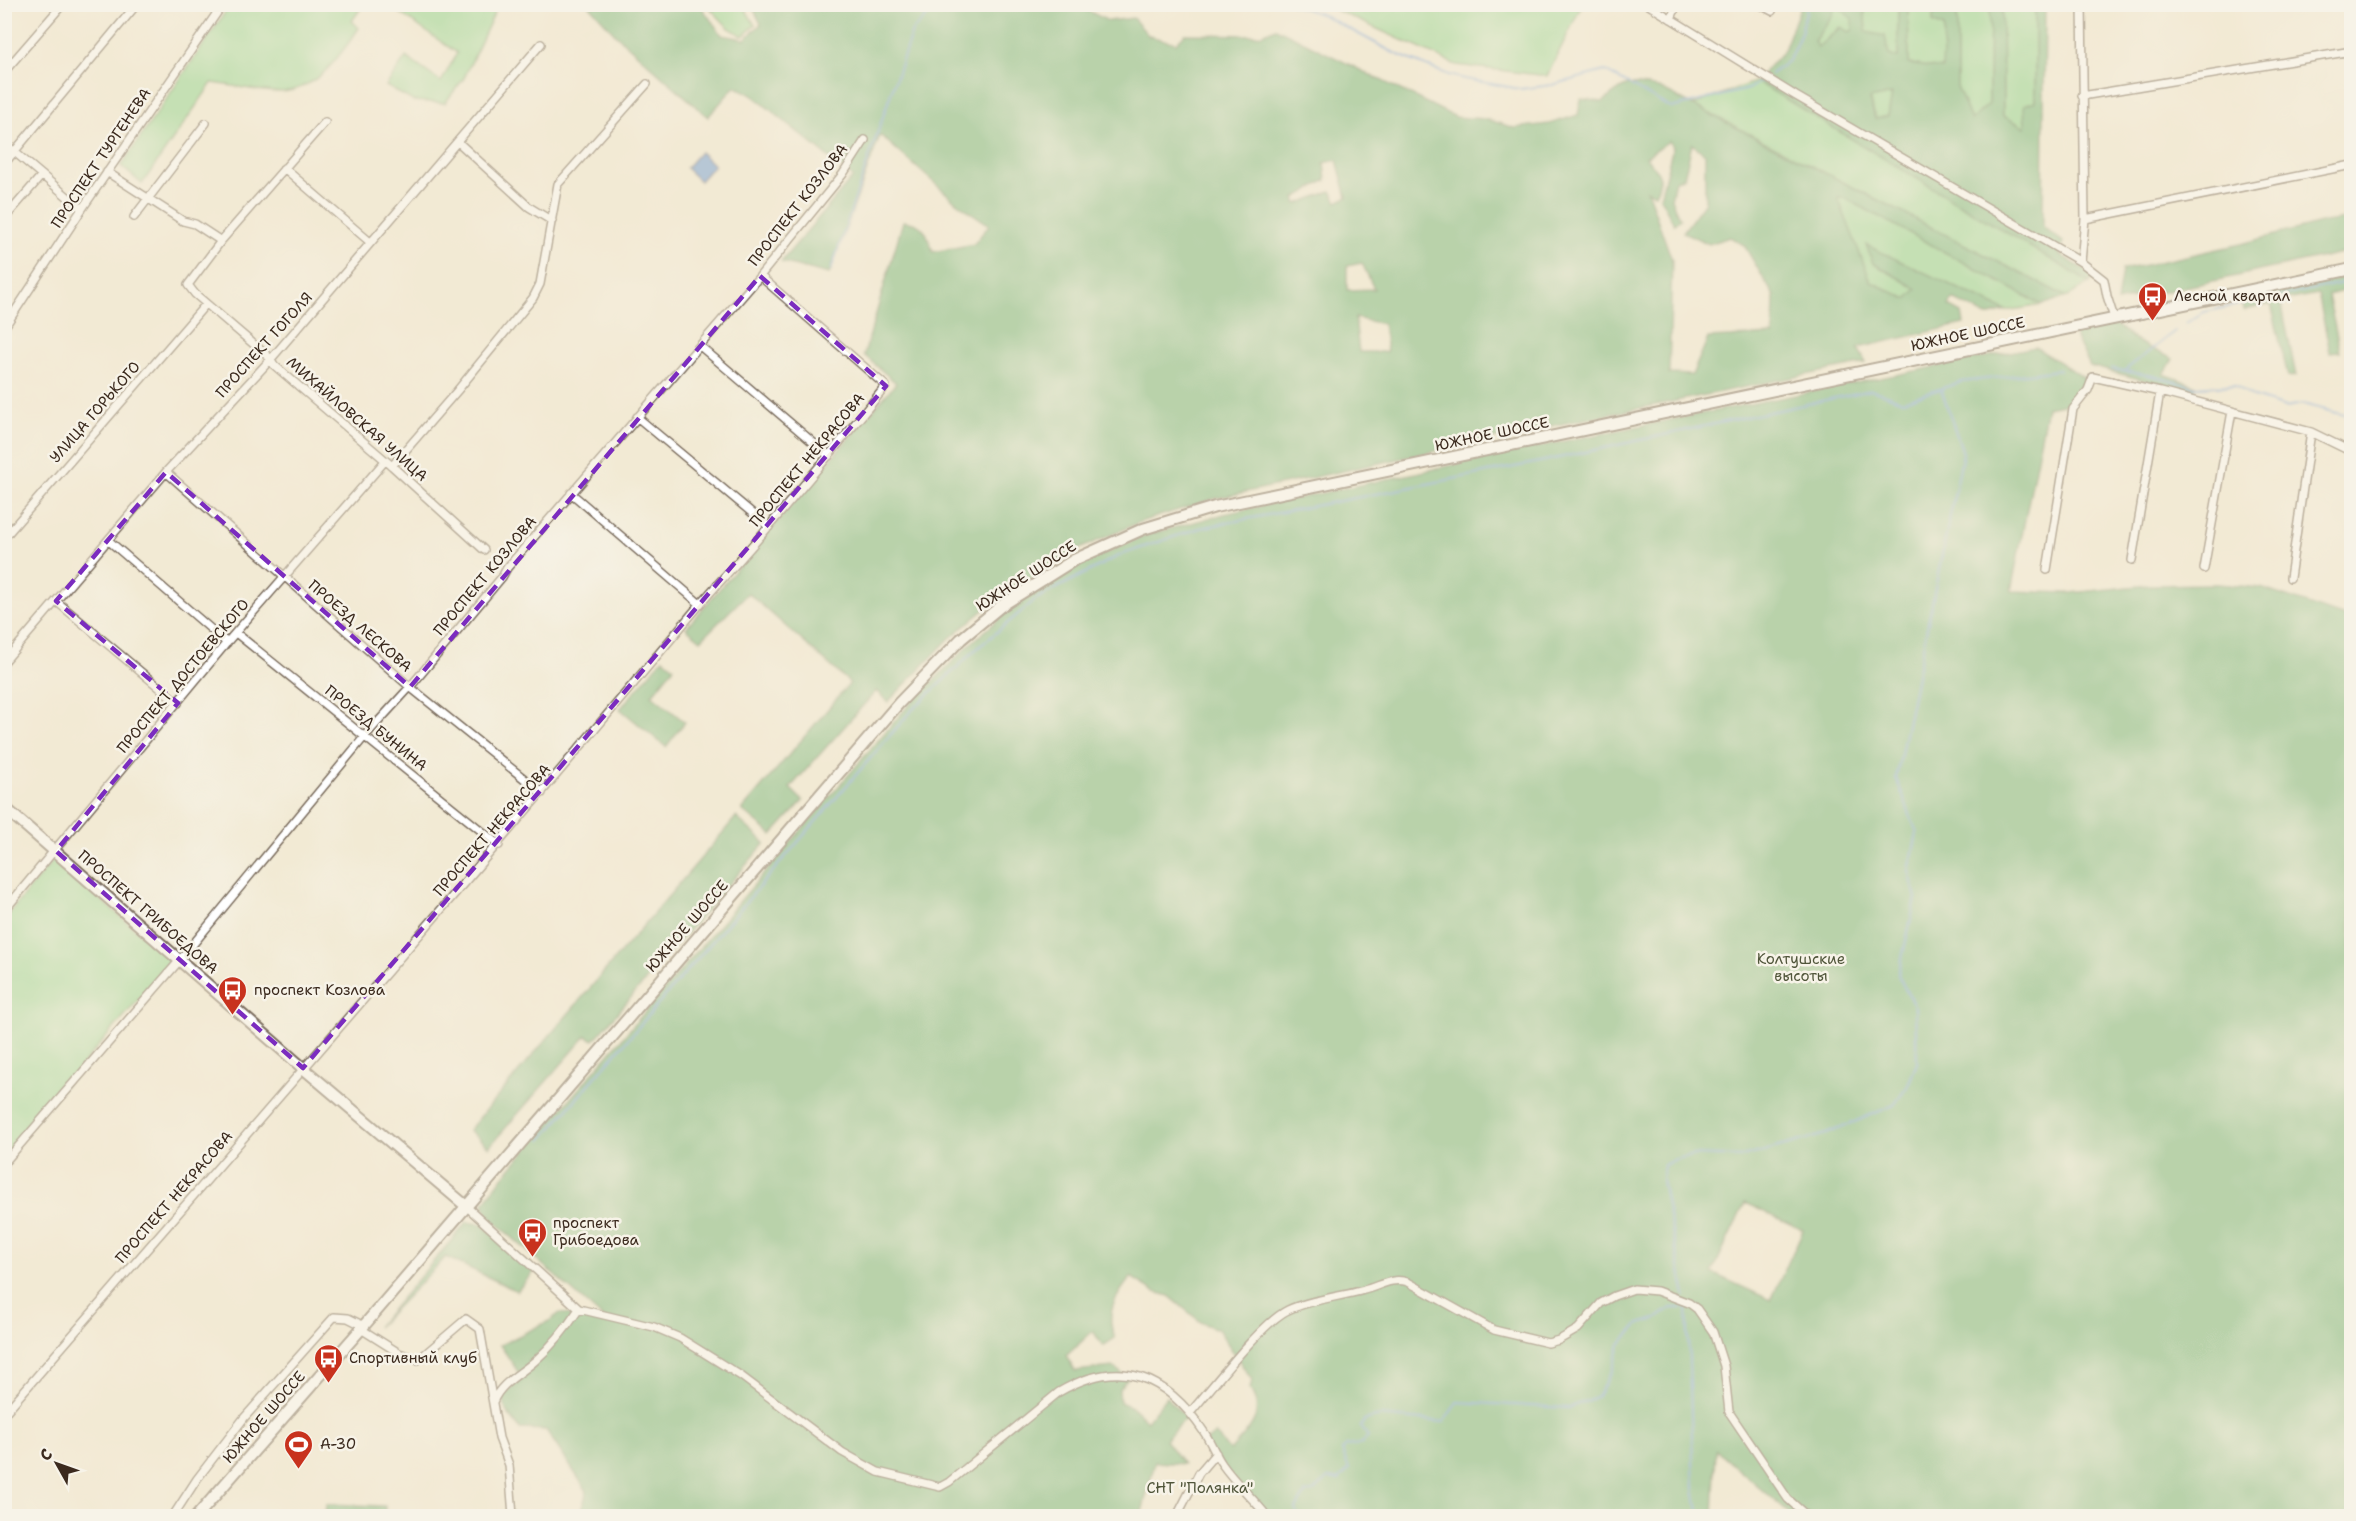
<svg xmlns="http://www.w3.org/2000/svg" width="2356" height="1521" font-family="'Shantell Sans',sans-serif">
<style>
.green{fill:#8fd58e;stroke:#658056;stroke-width:1.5}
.forest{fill:#73b679;stroke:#57704c;stroke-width:1.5;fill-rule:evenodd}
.water{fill:#6f9ed8;stroke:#55647b;stroke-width:1.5}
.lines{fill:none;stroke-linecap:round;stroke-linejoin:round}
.stream{stroke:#6f9ed8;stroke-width:2}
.street-casing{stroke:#7b6d5e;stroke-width:10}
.secondary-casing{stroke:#7b6d5e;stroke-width:14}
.street{stroke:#fff;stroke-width:7}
.secondary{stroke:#fff;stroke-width:10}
.marked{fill:none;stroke:#7b2cbf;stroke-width:4.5;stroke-dasharray:12 8;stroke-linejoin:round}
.labels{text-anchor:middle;stroke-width:5;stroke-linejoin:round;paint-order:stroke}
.street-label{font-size:15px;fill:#3b2a1e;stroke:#f7f3e8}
.poi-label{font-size:15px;fill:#3b2a1e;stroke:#f7f3e8;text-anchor:start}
.park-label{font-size:15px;fill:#50553a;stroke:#f7f3e8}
</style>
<rect width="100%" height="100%" fill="#f7f3e8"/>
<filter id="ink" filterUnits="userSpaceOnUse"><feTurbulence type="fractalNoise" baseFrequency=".0167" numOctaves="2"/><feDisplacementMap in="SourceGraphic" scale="12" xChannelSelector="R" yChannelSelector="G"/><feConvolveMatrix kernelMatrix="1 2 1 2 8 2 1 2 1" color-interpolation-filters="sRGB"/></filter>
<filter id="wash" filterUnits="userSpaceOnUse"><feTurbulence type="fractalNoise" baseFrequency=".008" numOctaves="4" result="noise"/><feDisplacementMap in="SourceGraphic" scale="24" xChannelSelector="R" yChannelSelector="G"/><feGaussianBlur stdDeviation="1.35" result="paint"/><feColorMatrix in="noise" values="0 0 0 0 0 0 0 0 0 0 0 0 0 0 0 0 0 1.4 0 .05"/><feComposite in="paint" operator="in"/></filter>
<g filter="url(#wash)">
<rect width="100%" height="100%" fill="#f2ead4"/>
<path class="green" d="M 230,5 L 363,5 L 352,21 L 359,28 C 340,55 319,89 282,92 C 261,93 233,85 212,83 L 142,184 L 121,166 Z
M 393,5 L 498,5 L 464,78 L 445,103 L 413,101 L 386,86 L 406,57 L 441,82 L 457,53 L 391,7 Z
M 707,5 L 743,5 L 755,25 L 743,36 L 729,28 Z
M 1325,5 L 1582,5 L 1547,76 L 1456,65 Z
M 1864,5 L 1898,5 L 1898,59 L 1889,55 L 1866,33 Z
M 1908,5 L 1934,5 L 1933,22 L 1944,27 L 1943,69 L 1909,64 Z
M 1957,5 L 1990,5 L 1989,104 L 1971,120 L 1957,87 Z
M 2002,5 L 2035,5 L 2035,102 L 2026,128 L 2003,116 Z
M 1834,6 L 1839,7 L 1853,19 L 1853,31 L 1848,32 L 1840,27 L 1818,47 L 1814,41 L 1833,14 Z
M 1756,81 L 2090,283 L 2067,297 L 1693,105 Z
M 1893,94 L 1888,116 L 1876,120 L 1870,98 Z
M 1837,198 L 1845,198 L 2042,305 L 2006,311 L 1867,246 L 1873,263 L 1917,289 L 1908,299 L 1871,282 Z
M 54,859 L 172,961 L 5,1154 L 5,918 Z"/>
<path class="forest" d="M 751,4 L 1077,5 L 1108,21 L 1133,18 L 1149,36 L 1176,43 L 1185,34 L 1259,35 L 1276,28 L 1455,117 L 1486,119 L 1514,128 L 1549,124 L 1578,115 L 1581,99 L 1603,102 C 1628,81 1627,83 1659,88 L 2067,297 L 2042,305 L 1845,198 L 1838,198 L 1871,282 L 1907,299 L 1917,289 L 1873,263 L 1866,245 L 2006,311 L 1987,316 L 1953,299 L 1949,306 L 1962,313 L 1964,324 L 1858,348 L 1866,363 L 1551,426 L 1214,499 L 1140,522 L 1068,554 L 994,602 L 949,639 L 888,702 L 876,691 L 790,788 L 803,801 L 772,835 L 742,810 L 850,683 L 748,593 L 701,640 L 686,628 L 896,383 L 864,355 L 903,221 C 926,223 927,234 933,252 L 974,244 L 989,225 L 956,202 L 880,135 L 829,274 L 781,262 L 853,177 L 752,95 L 735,86 L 708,117 L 616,35 L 589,5 L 700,5 L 722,35 L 745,39 L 761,24 ZM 1669,141 L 1673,147 L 1660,197 L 1674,224 L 1680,219 L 1671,199 L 1675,180 L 1684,178 L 1692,144 L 1705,154 L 1705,202 L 1683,232 L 1709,244 L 1730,237 L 1744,245 L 1774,296 L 1773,335 L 1708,338 L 1692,375 L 1669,374 L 1672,260 L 1647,190 L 1655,194 C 1665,175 1658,172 1646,157 ZM 1337,160 L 1347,197 L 1337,202 L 1331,191 L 1297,204 L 1295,198 L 1326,180 L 1324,163 ZM 1362,263 L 1374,289 L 1347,290 L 1347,266 ZM 1355,318 L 1383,324 L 1387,352 L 1359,352 Z
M 1801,5 L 1864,5 L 1866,32 L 1885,36 L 1889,55 L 1898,58 L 1898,5 L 1908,5 L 1909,64 L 1942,69 L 1944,27 L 1933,22 L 1934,5 L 1957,5 L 1957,87 L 1971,120 L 1989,104 L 1990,5 L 2002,5 L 2003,116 L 2025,127 L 2024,105 L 2035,101 L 2035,5 L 2045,5 L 2043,227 L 2063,242 L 2059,254 L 2094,276 L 2090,283 L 1756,81 L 1784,50 ZM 1834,7 L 1839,7 L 1852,19 L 1853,30 L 1848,32 L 1841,27 L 1818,47 L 1814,41 L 1833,14 ZM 1892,94 L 1888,116 L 1875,119 L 1870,99 Z
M 2351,218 L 2351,251 L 2117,302 L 2122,270 L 2241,244 L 2324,222 Z
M 2351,276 L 2351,289 L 2328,295 L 2340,351 L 2330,352 L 2318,294 L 2281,301 L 2296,376 L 2288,377 L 2271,304 L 2244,310 L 2242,299 Z
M 2116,325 L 2136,341 L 2173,359 L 2164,374 L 2196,386 L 2193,393 L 2090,366 L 2074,334 Z
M 2035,347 L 2086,379 L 2069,403 L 2047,407 L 2011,591 L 2070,593 L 2149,585 L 2217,584 L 2261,588 L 2351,619 L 2351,1516 L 1792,1516 L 1716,1450 L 1713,1516 L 1265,1516 L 1214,1458 L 1205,1442 L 1215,1434 L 1230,1451 C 1247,1431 1267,1416 1250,1389 L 1252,1380 L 1218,1329 L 1202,1323 L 1169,1296 L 1155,1292 L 1131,1277 C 1116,1296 1104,1313 1115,1338 L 1103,1346 L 1093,1331 L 1066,1356 L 1075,1371 L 1113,1367 L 1128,1378 L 1119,1389 L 1120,1402 L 1133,1408 L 1147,1421 L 1166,1397 L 1186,1418 L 1165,1440 L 1183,1464 L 1155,1462 L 1141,1516 L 580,1516 L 587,1491 L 546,1430 L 520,1429 L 506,1411 L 503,1396 L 523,1379 L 500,1345 L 549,1321 L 560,1313 L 606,1321 L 489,1217 L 483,1204 L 502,1178 L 905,709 L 970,644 L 1014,606 L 1072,568 L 1143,536 L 1224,514 L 1565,441 ZM 1745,1203 L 1803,1230 L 1771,1300 L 1712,1273 Z
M 663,658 L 674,667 L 652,695 L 685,722 L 666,747 L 620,709 Z
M 736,817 L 765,843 L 594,1040 L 586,1036 L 489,1147 L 469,1130 Z
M 467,1222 L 481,1224 L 535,1271 L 517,1291 L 446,1257 L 377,1327 Z
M 326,1504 L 385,1506 L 385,1516 L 325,1516 Z"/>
<path class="water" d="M 700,152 L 714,165 L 700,181 L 686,168 Z"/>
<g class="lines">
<path class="stream" d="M 1239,4 L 1259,4
M 1291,4 L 1323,15 L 1396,54 L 1449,75 L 1465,79 L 1520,89 L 1552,85 L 1605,71 L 1671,108 L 1748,89 L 1761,81
M 1771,74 L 1789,60 L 1801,33 L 1808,4
M 831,270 L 912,31 L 939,4
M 2186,323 L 2204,312 L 2352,281
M 2112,369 L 2153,376 L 2194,387 L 2234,385 L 2254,397 L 2285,407 L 2303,404 L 2352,417
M 2124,371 L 2175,331
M 541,1140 L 911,711 L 973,652 L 1036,599 L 1120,555 L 1200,528 L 1535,463 L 1871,390 L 1903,401 L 1961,382 L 2059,370
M 1685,1296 L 1662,1180 L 1664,1165 L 1676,1159 L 1694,1155 L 1742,1157 L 1826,1134 L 1894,1105 L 1907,1087 L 1917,1063 L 1915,1008 L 1898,975 L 1916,898 L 1909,871 L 1917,833 L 1896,778 L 1963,453 L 1941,389
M 1687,1307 L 1694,1489 L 1699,1516
M 1298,1516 L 1296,1509 L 1305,1493 L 1313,1492 L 1329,1478 L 1339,1480 L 1349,1469 L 1342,1451 L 1346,1446 L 1362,1444 L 1368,1436 L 1361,1427 L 1364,1420 L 1380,1416 L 1444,1422 L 1457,1402 L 1569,1408 L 1598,1396 L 1612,1370 L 1620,1344 L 1639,1324 L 1656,1319 L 1671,1308 L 1687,1308"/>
</g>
</g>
<g filter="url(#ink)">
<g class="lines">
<defs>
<path id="street" d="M 1647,4 L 1796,96 L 2081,262 L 2104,280 L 2107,296 L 2114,318
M 1759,4 L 1772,11
M 1671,19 L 1677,4
M 4,72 L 63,4
M 2082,96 L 2352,51
M 325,122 L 221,241 L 188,285 L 195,294 L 271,359 L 274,365 L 392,466 L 484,550
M 458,142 L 529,207 L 552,221
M 4,143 L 82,209
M 4,164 L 137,4
M 284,168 L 370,242
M 107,172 L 183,221 L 195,224 L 221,241
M 134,217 L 206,123
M 4,219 L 42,175
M 2085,219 L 2352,165
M 2081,262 L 2085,219 L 2082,4
M 4,328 L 82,209 L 223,4
M 700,346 L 829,456
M 637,417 L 769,527
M 392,466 L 457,391 L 533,298 L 540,284 L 558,184 L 647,84
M 166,472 L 410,687 L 542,793
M 571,493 L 700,604
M 4,538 L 206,304
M 108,540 L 227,643
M 2352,543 L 2352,548
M 2132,560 L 2160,392
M 2204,569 L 2232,411
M 2047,570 L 2073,409 L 2088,390 L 2093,377 L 2160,392 L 2311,432 L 2352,452
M 2290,578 L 2311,432
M 56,601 L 178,703
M 236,633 L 499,845
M 4,662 L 166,472 L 271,359 L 541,44
M 4,911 L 229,640 L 385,461
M 4,1163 L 180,960 L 365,736 L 410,687 L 502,577 L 507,568 L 760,276 L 843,174 L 865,140
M 466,1206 L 579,1309 L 654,1327 L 680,1338 L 741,1376 L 842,1452 L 878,1472 L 940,1487 L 949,1482 L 1059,1392 C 1120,1356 1166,1375 1204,1432 C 1211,1442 1215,1454 1222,1464 C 1235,1483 1253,1498 1267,1516
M 361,1329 L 399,1353 L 418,1360 L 466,1319 L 480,1329 L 499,1438 L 509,1465 L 513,1516
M 493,1402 C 501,1382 521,1374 536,1360 C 553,1345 567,1327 579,1309
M 1190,1413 C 1211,1389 1262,1322 1288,1310 C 1312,1299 1340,1297 1364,1290 C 1380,1286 1391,1277 1408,1282 L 1494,1330 L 1548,1343 L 1559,1340 L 1578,1329 L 1601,1303 L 1614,1296 L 1634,1289 L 1657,1291 L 1689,1303 L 1697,1309 L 1713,1332 L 1724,1366 L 1729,1412 L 1788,1499 L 1807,1516
M 4,1414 C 236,1146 470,880 696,609 C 718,583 742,558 764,532 C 805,484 846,435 886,386 L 760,276
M 173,1516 L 197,1479 L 244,1418 L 334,1317 L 348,1318 L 364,1326
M 1177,1516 L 1199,1473 L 1216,1453"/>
<path id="secondary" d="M 4,807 L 303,1068 L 466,1206
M 197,1516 L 361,1329 L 899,703 L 961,639 L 1001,606 L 1074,560 L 1143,529 L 1215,507 L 2352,269"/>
</defs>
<use href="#street" class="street-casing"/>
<use href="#secondary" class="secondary-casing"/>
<use href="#street" class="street"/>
<use href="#secondary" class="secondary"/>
</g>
</g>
<path d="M0 0H2356V1521H0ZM 760,276 L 886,386 L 303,1068 L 56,851 L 178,703 L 56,601 L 166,472 L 410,687 Z" fill="#f2ead4" fill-opacity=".55" fill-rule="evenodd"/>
<path class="marked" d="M 760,276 L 886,386 L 303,1068 L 56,851 L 178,703 L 56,601 L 166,472 L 410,687 Z"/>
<defs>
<symbol id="bus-pin" viewBox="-11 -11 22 30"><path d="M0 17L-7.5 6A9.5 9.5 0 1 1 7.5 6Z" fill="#c8321e" stroke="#f7f3e8"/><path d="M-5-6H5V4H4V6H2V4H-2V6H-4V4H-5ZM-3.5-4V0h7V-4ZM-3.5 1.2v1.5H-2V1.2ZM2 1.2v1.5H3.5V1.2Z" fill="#fff"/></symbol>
<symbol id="stadium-pin" viewBox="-11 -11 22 30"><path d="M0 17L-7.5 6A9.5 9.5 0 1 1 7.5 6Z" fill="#c8321e" stroke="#f7f3e8"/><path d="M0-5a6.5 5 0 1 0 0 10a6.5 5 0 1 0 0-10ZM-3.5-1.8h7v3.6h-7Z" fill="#fff"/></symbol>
</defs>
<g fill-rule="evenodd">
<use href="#bus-pin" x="2136" y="280" width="33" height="45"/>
<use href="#bus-pin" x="216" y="974" width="33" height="45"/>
<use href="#bus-pin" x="516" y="1216" width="33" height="45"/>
<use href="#bus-pin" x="312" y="1342" width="33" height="45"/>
<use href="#stadium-pin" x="282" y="1428" width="33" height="45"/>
</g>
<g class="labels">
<g class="street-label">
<text transform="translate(101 158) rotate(-56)" y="5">ПРОСПЕКТ ТУРГЕНЕВА</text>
<text transform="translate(798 205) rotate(-52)" y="5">ПРОСПЕКТ КОЗЛОВА</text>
<text transform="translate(1968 334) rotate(-12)" y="5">ЮЖНОЕ ШОССЕ</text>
<text transform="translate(264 345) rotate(-48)" y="5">ПРОСПЕКТ ГОГОЛЯ</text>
<text transform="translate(95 412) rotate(-49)" y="5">УЛИЦА ГОРЬКОГО</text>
<text transform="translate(357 419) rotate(41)" y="5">МИХАЙЛОВСКАЯ УЛИЦА</text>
<text transform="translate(1492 434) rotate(-12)" y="5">ЮЖНОЕ ШОССЕ</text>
<text transform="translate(807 460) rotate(-50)" y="5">ПРОСПЕКТ НЕКРАСОВА</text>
<text transform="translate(485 576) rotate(-50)" y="5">ПРОСПЕКТ КОЗЛОВА</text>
<text transform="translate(1026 576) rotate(-33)" y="5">ЮЖНОЕ ШОССЕ</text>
<text transform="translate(360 626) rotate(41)" y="5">ПРОЕЗД ЛЕСКОВА</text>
<text transform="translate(183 676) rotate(-50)" y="5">ПРОСПЕКТ ДОСТОЕВСКОГО</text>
<text transform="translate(376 728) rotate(39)" y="5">ПРОЕЗД БУНИНА</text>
<text transform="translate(492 830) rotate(-49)" y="5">ПРОСПЕКТ НЕКРАСОВА</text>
<text transform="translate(148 912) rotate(41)" y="5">ПРОСПЕКТ ГРИБОЕДОВА</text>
<text transform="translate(687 926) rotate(-49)" y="5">ЮЖНОЕ ШОССЕ</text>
<text transform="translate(174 1197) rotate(-49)" y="5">ПРОСПЕКТ НЕКРАСОВА</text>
<text transform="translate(264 1417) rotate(-49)" y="5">ЮЖНОЕ ШОССЕ</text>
</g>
<g class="poi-label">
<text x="2174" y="301">Лесной квартал</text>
<text x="254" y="995">проспект Козлова</text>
<text x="553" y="1228">проспект<tspan x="553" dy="17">Грибоедова</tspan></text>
<text x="349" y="1363">Спортивный клуб</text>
<text x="320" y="1449">А-30</text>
</g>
<g class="park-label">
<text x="1801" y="964">Колтушские<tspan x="1801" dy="17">высоты</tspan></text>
<text x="1200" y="1493">СНТ "Полянка"</text>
</g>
</g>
<rect width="2356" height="1521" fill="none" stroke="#f7f3e8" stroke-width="24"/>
<g transform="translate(57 1464) rotate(310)" stroke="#f7f3e8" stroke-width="4.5" paint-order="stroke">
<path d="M0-4.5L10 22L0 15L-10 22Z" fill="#3b2a1e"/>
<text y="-9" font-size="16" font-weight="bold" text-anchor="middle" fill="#3b2a1e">С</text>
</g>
</svg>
